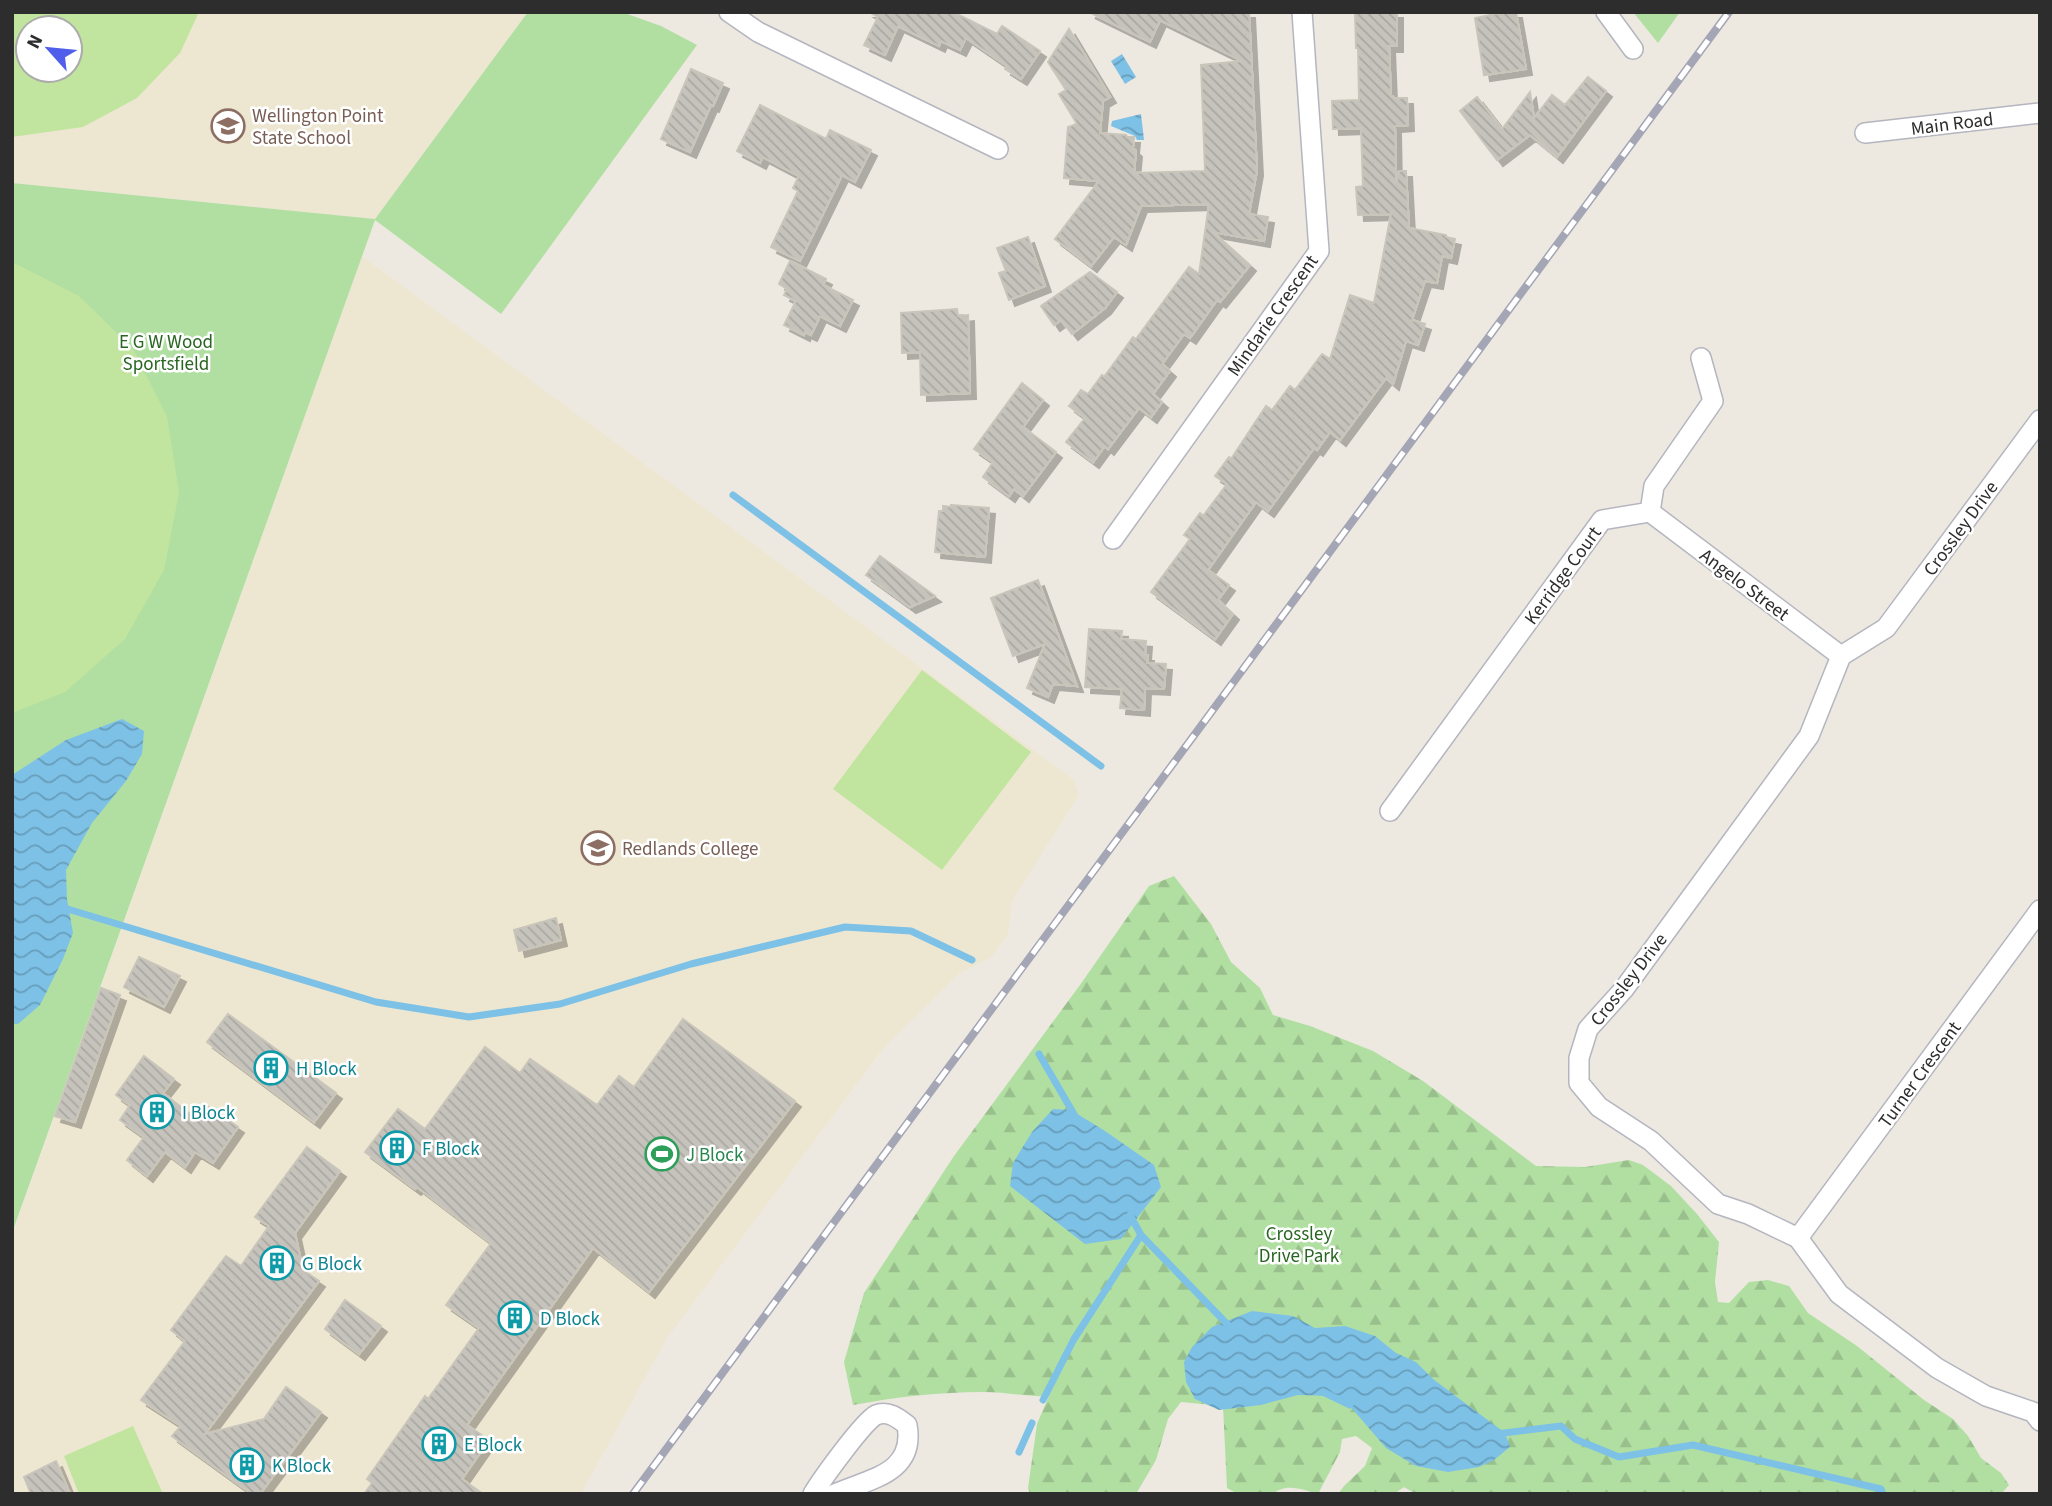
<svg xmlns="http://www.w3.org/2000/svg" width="2052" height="1506" font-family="'Source Sans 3',sans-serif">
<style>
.education{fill:#ede7d2;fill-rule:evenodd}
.green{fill:#b1dfa2}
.forest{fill:url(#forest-firs)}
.pitch{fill:#c1e59f;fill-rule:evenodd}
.water{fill:url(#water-waves)}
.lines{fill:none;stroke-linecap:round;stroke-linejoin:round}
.stream{stroke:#7dc1e6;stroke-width:7}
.building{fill:url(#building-back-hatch);stroke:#c9c5ba;stroke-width:2;filter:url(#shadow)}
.minor-casing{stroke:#b4b5bf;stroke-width:22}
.minor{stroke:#fff;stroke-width:19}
.rail-casing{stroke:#a4a5b5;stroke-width:8}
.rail{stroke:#fff;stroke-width:5;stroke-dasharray:16;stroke-linecap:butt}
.labels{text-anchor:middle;stroke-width:5;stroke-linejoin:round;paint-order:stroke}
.education-label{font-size:19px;fill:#785e54;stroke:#fff;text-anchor:start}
.street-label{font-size:19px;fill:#2d2d2d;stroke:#fff}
.park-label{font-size:19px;fill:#296621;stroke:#fff}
.culture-label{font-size:19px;fill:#0d838f;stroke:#fff;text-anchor:start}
.leisure-label{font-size:19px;fill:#27864d;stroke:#fff;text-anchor:start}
</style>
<defs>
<pattern id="forest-firs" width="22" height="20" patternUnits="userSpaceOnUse" patternTransform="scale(1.75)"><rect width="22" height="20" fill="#b1dfa2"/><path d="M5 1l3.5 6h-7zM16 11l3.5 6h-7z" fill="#99c08c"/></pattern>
<pattern id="water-waves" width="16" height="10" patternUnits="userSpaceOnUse" patternTransform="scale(1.75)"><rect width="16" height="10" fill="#7dc1e6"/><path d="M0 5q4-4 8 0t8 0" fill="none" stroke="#679dbb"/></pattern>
<pattern id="building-back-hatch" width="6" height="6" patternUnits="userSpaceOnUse" patternTransform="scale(1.75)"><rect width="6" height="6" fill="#c6c3bc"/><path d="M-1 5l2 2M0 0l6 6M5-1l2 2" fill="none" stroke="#aaa8a2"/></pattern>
<filter id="shadow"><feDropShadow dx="6" dy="6" stdDeviation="0" flood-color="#0004"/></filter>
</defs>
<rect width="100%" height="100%" fill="#ede9e1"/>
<path class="education" d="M 12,12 L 528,12 L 375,219 L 12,183 ZM 28,28 L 70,28 L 70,70 L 28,70 Z
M 362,256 L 1074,780 L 1079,795 L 1012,901 L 1008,935 L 991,957 L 960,973 L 885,1046 L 667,1338 L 581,1494 L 12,1494 L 12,1235 Z"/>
<path class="green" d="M 528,12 L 622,12 L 661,26 L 697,45 L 501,314 L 375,220 L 12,1233 L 12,183 L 375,219 Z
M 1633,12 L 1680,12 L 1658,43 Z"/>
<path class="forest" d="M 1174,876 L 1211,924 L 1231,962 L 1260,988 L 1273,1015 L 1310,1026 L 1373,1051 L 1423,1081 L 1536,1166 L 1585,1167 L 1629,1160 L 1643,1165 L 1671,1186 L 1697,1214 L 1719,1242 L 1715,1282 L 1718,1302 L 1729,1303 L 1749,1282 L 1768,1280 L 1789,1286 L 1808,1313 L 1857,1346 L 1924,1400 L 1953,1419 L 1968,1436 L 1981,1458 L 2001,1473 L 2009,1485 L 2001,1494 L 1416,1494 L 1404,1487 L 1394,1494 L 1338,1494 L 1344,1486 L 1365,1466 L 1372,1448 L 1356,1436 L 1342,1439 L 1340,1452 L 1318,1494 C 1304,1490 1286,1482 1273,1494 L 1238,1494 L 1227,1488 L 1223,1406 L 1181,1402 L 1168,1419 L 1156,1460 L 1136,1494 L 1030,1494 L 1028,1488 L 1037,1424 L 1049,1396 C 1027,1397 1006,1392 984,1392 C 939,1392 897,1397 853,1405 L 844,1362 L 864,1293 L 954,1156 L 1080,985 L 1149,886 Z"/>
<path class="pitch" d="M 12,12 L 199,12 L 180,53 L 137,98 L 83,127 L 12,137 ZM 28,28 L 70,28 L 70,70 L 28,70 Z
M 12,262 L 79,296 L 133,349 L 167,417 L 179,492 L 164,570 L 125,639 L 65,692 L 12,713 Z
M 922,670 L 1031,752 L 942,870 L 833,789 Z
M 133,1426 L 163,1494 L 79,1494 L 64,1456 Z"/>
<path class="water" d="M 1122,54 L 1136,77 L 1125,84 L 1111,61 Z
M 1141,114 L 1144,140 L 1137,140 L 1135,136 L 1111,126 L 1112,121 Z
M 122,719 L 144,731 L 142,754 L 126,781 L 92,823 L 66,870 L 67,899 L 73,933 L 63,959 L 40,1005 L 18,1024 L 12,1023 L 12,775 L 66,740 Z
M 1053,1109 L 1071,1110 L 1105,1131 L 1154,1165 L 1161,1187 L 1121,1239 L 1085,1244 L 1010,1186 L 1013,1163 L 1032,1132 Z
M 1252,1311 L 1293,1316 L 1315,1328 L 1345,1326 L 1375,1336 L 1396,1353 L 1416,1362 L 1433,1379 L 1505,1433 L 1510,1447 L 1494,1460 L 1479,1467 L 1448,1472 L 1416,1466 L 1386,1448 L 1349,1405 L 1330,1396 L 1298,1395 L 1261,1405 L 1219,1410 L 1195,1399 L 1186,1382 L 1184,1362 L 1192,1347 L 1212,1327 Z"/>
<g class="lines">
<path class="stream" d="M 733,495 L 1101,766
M 61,907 L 376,1002 L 469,1017 L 560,1004 L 691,964 L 845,927 L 911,931 L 972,960
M 1039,1054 L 1075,1116
M 1130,1215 L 1141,1235 L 1229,1326
M 1323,1392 L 1350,1405
M 1043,1400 L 1074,1339 L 1141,1235
M 1496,1434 L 1561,1426 L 1575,1439 L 1619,1457 L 1693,1445 L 1881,1489 L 1883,1494
M 1019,1452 L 1032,1423"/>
</g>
<path class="building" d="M 869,12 L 953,12 L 997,34 L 1002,26 L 1040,51 L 1021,79 L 1005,69 L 1007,66 L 966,38 L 960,50 L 941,41 L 939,46 L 898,26 L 885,55 L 864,45 L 878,17 Z
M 1089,12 L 1249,12 L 1257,170 L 1249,214 L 1268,217 L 1264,241 L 1213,232 L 1250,265 L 1220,302 L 1217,300 L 1190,338 L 1184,334 L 1162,364 L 1170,371 L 1153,394 L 1162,402 L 1151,417 L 1139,408 L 1108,449 L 1105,446 L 1093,462 L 1066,442 L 1085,418 L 1069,406 L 1081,390 L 1088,394 L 1102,375 L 1104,377 L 1133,337 L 1136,339 L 1189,267 L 1199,274 L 1209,204 L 1141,206 L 1126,245 L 1114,237 L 1091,266 L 1055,239 L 1099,181 L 1064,178 L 1068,127 L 1077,124 L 1059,94 L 1066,90 L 1048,62 L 1069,29 L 1110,97 L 1103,101 L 1100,133 L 1126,135 L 1127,137 L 1134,137 L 1133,148 L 1136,151 L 1134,173 L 1205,171 L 1201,65 L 1243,61 L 1160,20 L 1150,42 Z
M 1355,12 L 1397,12 L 1397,46 L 1389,46 L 1391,96 L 1393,96 L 1394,98 L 1407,98 L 1408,125 L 1395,126 L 1396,184 L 1399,171 L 1406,171 L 1409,228 L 1446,235 L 1446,237 L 1455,239 L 1451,258 L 1442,256 L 1437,283 L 1425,281 L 1412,320 L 1425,324 L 1418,345 L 1406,341 L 1393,384 L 1386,378 L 1340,440 L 1330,432 L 1317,450 L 1314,448 L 1268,511 L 1256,502 L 1208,570 L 1229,585 L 1218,600 L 1233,614 L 1215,639 L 1151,592 L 1190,539 L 1184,535 L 1200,513 L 1203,516 L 1227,484 L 1215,476 L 1229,457 L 1231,459 L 1266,406 L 1272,410 L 1290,386 L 1295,390 L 1322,354 L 1330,359 L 1350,295 L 1374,303 L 1391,214 L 1358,215 L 1356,187 L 1363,186 L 1361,128 L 1333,129 L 1332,101 L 1359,100 L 1358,48 L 1356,48 Z
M 1505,12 L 1516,12 L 1526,69 L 1484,75 L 1475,18 Z
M 691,69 L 723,83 L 713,106 L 711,105 L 690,152 L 661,139 Z
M 1588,77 L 1606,91 L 1557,157 L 1530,135 L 1497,160 L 1460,111 L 1477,97 L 1502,129 L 1530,92 L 1534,118 L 1552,95 L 1565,105 Z
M 760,105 L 826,139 L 830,130 L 871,150 L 855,182 L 842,175 L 800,261 L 771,247 L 798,191 L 793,188 L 799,176 L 763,157 L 760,163 L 737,151 Z
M 1028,237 L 1045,286 L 1009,300 L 999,273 L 1006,271 L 997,248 Z
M 790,261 L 826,279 L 823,285 L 853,300 L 840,326 L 820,316 L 811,335 L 805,332 L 804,335 L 784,325 L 796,301 L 784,295 L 787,289 L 779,284 Z
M 1090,272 L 1117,292 L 1105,308 L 1072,334 L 1061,320 L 1054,325 L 1041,306 Z
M 957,309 L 958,316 L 968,315 L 970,393 L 921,395 L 920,352 L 902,353 L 901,313 Z
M 1022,383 L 1043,400 L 1023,427 L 1056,452 L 1023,496 L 1014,489 L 1009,496 L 983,477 L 993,462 L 974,449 Z
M 951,505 L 989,508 L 985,557 L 935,552 L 939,511 L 943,511 L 943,506 L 951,507 Z
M 880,556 L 935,596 L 910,607 L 866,575 Z
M 1038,580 L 1077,686 L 1053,684 L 1048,697 L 1027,688 L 1045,644 L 1013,656 L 991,598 Z
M 1089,629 L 1122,631 L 1121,639 L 1146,641 L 1145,655 L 1148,655 L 1147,663 L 1166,664 L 1164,689 L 1145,688 L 1144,710 L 1120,708 L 1122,689 L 1085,687 Z
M 556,918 L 561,940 L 519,951 L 514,930 Z
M 139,957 L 180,976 L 164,1007 L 124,987 Z
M 101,988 L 120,995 L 75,1122 L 55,1116 Z
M 228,1014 L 336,1093 L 314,1122 L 207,1042 Z
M 683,1019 L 795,1101 L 649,1292 L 593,1248 L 467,1425 L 489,1440 L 462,1479 L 483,1494 L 364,1494 L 372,1483 L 367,1479 L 425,1396 L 428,1399 L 479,1328 L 446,1305 L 491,1243 L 417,1187 L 415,1189 L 365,1152 L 398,1109 L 425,1129 L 485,1047 L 520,1073 L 530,1059 L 597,1105 L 619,1076 L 634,1087 Z
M 144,1056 L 174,1079 L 163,1093 L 198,1120 L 209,1107 L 238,1127 L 213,1163 L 195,1152 L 185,1167 L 165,1152 L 147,1176 L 127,1160 L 144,1137 L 120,1120 L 130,1105 L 116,1095 Z
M 307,1147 L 340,1171 L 295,1233 L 303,1270 L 319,1281 L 205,1434 L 264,1419 L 286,1387 L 321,1412 L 260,1494 L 252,1494 L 172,1436 L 181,1426 L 141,1400 L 185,1341 L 171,1330 L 226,1256 L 241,1266 L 269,1226 L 255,1217 Z
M 345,1300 L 381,1326 L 359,1354 L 325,1329 Z
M 56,1461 L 70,1494 L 31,1494 L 24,1477 Z"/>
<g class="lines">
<defs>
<path id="minor" d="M 729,12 L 758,32 L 998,149
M 1606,12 L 1633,49
M 1865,133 L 2040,113
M 2040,420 L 1886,628 L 1841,656 L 1809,736 L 1624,989 L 1588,1029 L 1579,1058 L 1579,1083 L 1599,1107 L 1651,1141 L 1718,1204 L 1748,1214 L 1798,1238 L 1839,1294 L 1937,1368 L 1986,1396 L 2033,1412 L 2040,1421
M 1650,512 L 1841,656
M 1113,539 L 1319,251 L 1302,12
M 1390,811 L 1602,520 L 1650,512 L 1654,486 L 1713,401 L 1701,358
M 1798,1238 L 2040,910
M 813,1494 C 822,1479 863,1422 876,1415 C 888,1410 898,1418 907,1425 C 916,1474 868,1479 835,1494"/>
</defs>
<use href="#minor" class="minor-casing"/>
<use href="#minor" class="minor"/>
<defs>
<path id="rail" d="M 633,1494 L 1729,12"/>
</defs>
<use href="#rail" class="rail-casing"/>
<use href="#rail" class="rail"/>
</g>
<defs>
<symbol id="school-ring" viewBox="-11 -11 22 22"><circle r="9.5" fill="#fff" stroke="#8d6e63" stroke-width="1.5"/><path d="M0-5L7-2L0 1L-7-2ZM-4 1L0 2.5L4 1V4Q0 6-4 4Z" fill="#8d6e63"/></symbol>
<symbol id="building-ring" viewBox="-11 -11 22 22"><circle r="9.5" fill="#fff" stroke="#0f9aa8" stroke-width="1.5"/><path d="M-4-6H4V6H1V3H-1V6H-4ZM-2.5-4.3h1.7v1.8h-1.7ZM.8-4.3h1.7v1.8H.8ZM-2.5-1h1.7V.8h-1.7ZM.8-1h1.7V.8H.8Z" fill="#0f9aa8"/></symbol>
<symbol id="stadium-ring" viewBox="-11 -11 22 22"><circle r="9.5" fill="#fff" stroke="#2e9e5b" stroke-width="1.5"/><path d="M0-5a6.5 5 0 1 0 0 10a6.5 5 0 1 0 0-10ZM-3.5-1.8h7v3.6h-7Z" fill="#2e9e5b"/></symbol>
</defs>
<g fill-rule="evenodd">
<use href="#school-ring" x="209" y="107" width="38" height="38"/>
<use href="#school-ring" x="579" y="829" width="38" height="38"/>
<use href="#building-ring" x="252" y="1049" width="38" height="38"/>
<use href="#building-ring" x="138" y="1093" width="38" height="38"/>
<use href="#building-ring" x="378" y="1129" width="38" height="38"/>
<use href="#stadium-ring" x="643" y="1135" width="38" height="38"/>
<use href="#building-ring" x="258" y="1244" width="38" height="38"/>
<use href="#building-ring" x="496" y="1299" width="38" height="38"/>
<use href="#building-ring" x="420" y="1425" width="38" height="38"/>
<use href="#building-ring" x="228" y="1446" width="38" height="38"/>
</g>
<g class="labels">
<g class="education-label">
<text x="252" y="122">Wellington Point<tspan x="252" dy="22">State School</tspan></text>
<text x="622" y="855">Redlands College</text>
</g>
<g class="street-label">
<text transform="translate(1952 123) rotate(-7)" y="7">Main Road</text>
<text transform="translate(1272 315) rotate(-55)" y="7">Mindarie Crescent</text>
<text transform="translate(1960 528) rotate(-54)" y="7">Crossley Drive</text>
<text transform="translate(1562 575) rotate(-54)" y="7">Kerridge Court</text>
<text transform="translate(1745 584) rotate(37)" y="7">Angelo Street</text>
<text transform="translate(1628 979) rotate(-52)" y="7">Crossley Drive</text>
<text transform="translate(1919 1074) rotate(-54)" y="7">Turner Crescent</text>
</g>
<g class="park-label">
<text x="166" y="348">E G W Wood<tspan x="166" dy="22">Sportsfield</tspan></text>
<text x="1299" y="1240">Crossley<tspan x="1299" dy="22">Drive Park</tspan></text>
</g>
<g class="culture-label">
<text x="296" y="1075">H Block</text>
<text x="182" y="1119">I Block</text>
<text x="422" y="1155">F Block</text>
<text x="302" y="1270">G Block</text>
<text x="540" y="1325">D Block</text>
<text x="464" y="1451">E Block</text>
<text x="272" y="1472">K Block</text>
</g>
<g class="leisure-label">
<text x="686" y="1161">J Block</text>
</g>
</g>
<rect width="2052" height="1506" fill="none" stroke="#2d2d2d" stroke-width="28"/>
<g transform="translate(49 49) rotate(297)"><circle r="33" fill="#ffffff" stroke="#ababab" stroke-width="2"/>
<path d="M0-5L12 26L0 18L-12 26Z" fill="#4f5fec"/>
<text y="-10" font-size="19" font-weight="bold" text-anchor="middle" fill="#2d2d2d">N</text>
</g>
</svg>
